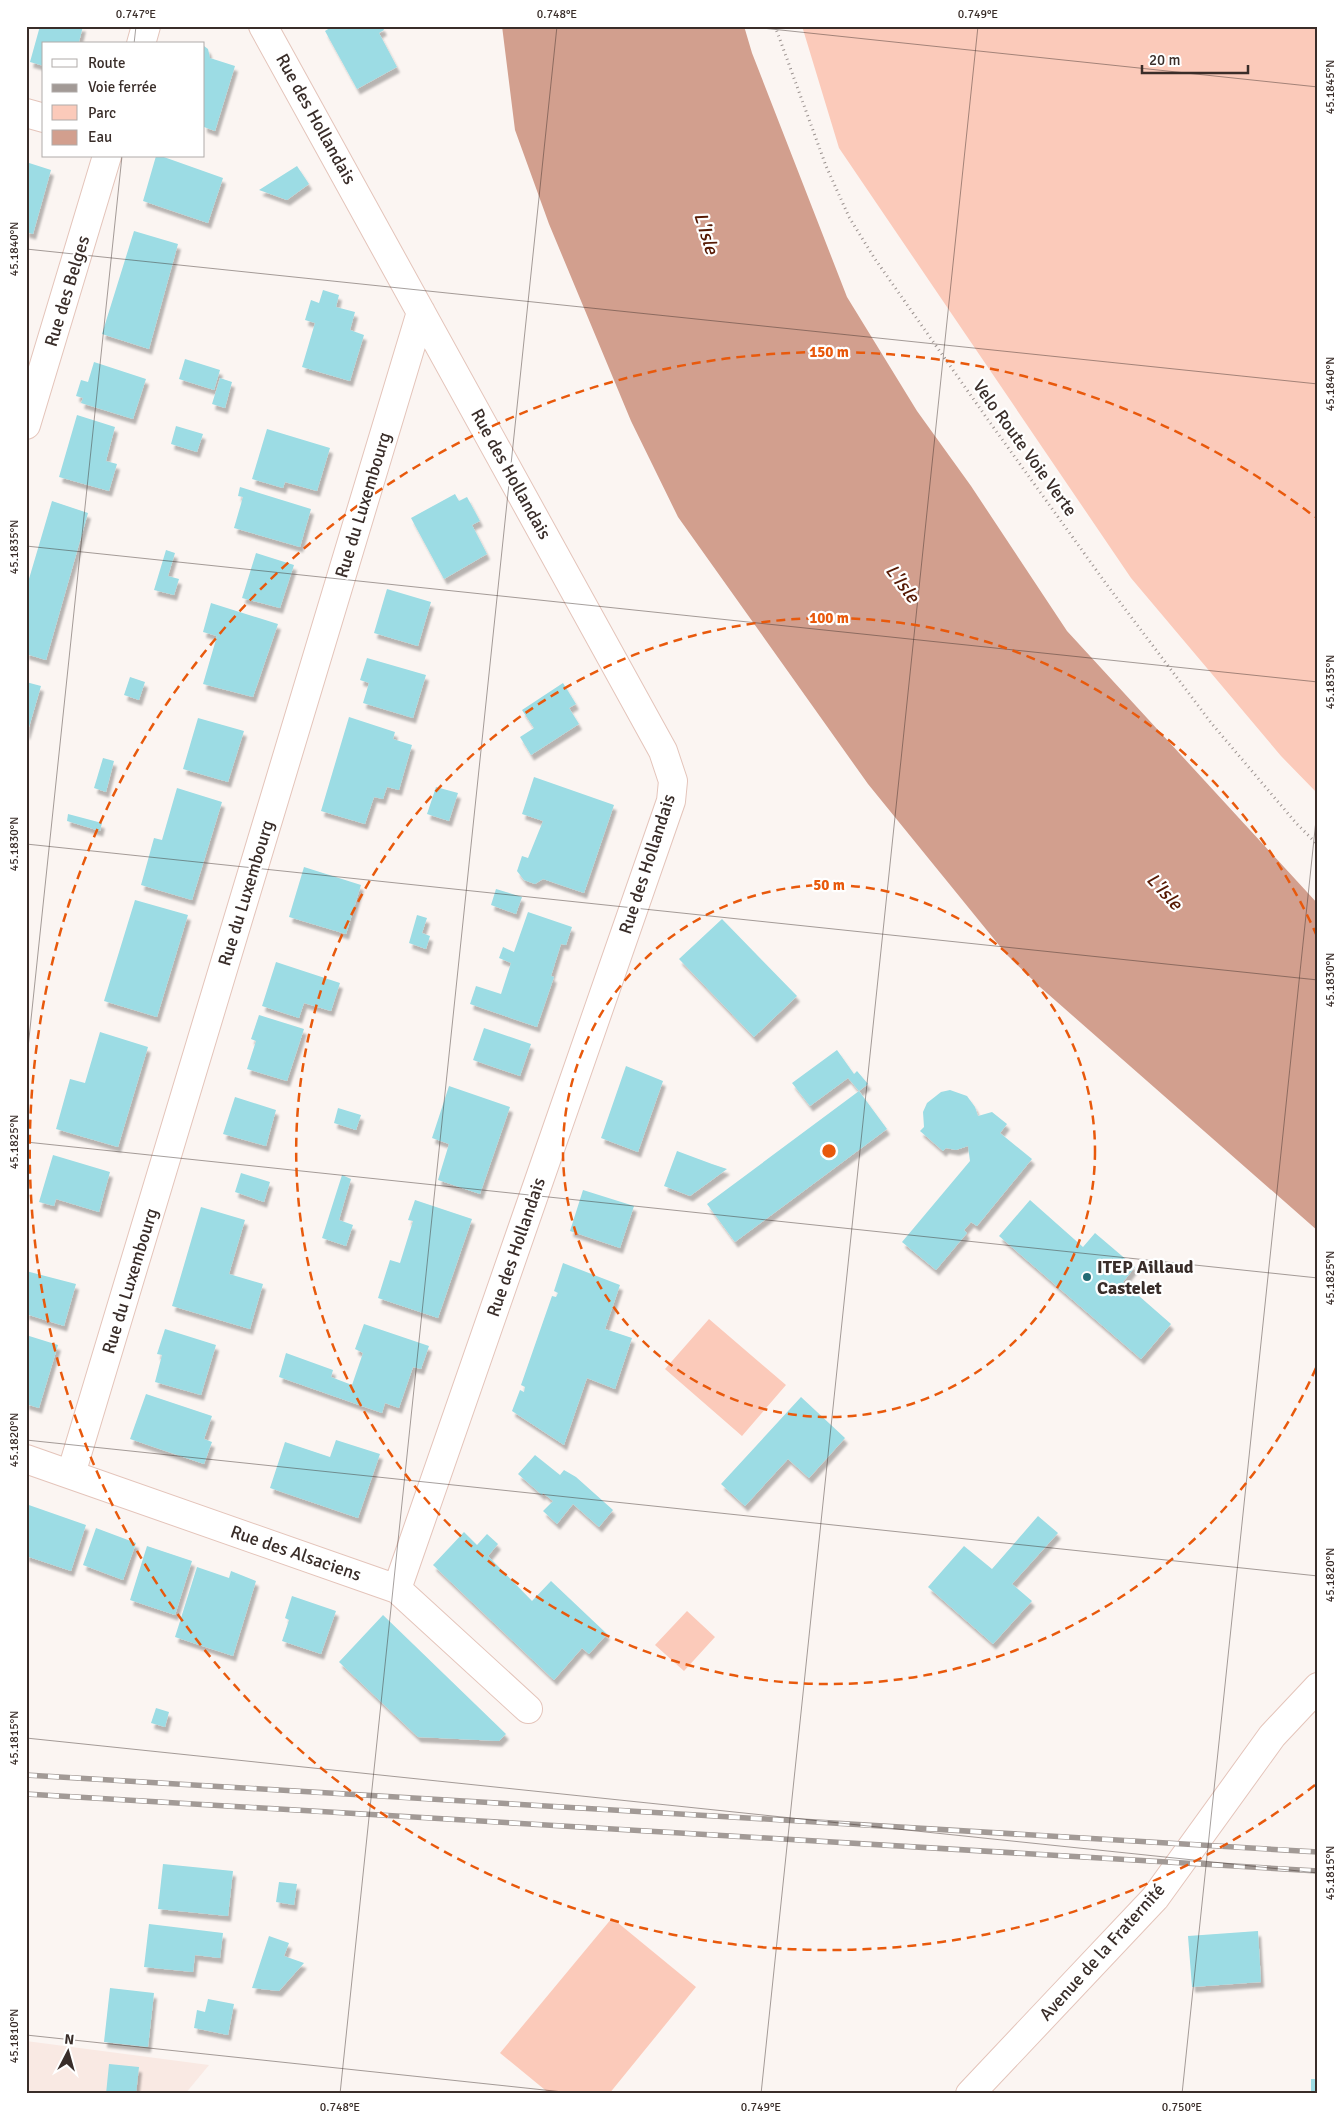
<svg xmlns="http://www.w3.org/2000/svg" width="1344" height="2120" font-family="Signika,sans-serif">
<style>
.built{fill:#f9e9e3}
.green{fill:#fbcaba}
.water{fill:#d29f8e}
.building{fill:#9cdce4;filter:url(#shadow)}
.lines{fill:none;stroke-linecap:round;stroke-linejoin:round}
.minor-casing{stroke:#e4c4ba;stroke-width:30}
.primary-casing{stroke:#e4c4ba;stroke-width:30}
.path{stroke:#9c9390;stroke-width:3;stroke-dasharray:1 4;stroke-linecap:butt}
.minor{stroke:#fff;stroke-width:28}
.primary{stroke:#fff;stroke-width:28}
.rail-casing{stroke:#a29a96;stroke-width:5.5}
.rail{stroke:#fff;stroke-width:4;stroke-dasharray:11;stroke-linecap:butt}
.ticks{fill:none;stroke:#392d29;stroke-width:1;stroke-opacity:0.45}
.ring{fill:none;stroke:#e8590c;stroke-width:2.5;stroke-dasharray:9 6}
.poi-dot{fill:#226c75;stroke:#fff;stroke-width:2}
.labels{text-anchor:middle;stroke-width:4.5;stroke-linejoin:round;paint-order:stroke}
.street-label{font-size:18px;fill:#392d29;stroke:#fff}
.poi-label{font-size:18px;font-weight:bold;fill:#392d29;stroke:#fff;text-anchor:start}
.water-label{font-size:19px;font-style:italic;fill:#551802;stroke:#fff}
.centre{fill:#e8590c;stroke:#fff;stroke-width:2.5}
.ring-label{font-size:15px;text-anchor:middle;font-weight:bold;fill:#e8590c;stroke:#fff;stroke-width:4.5;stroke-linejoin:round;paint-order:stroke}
.neatline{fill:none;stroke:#392d29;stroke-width:2}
.ticks-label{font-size:12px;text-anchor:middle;fill:#392d29}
</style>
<defs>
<filter id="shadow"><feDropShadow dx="3" dy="5.5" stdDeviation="1" flood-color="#0004"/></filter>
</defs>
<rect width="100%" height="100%" fill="#fbf5f2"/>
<path class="built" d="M 26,2041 L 209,2065 L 185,2094 L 26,2094 Z"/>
<path class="green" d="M 802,26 L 1318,26 L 1318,794 L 1281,756 L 1131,578 L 839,148 Z
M 709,1319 L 786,1385 L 742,1436 L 665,1369 Z
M 687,1611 L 715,1637 L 684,1671 L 655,1645 Z
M 612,1918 L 696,1987 L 609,2094 L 550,2094 L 500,2053 Z"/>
<path class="water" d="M 502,26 L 744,26 L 752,53 L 847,297 L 917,411 L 971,486 L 1067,631 L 1318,904 L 1318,1231 L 1040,987 L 1007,955 L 868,784 L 678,517 L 631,421 L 549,224 L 515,130 Z"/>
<path class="building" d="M 40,26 L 83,26 L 79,42 L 85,44 L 44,44 L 44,66 L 30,62 Z
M 333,26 L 382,26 L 384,30 L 379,33 L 397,67 L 357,89 L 325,31 Z
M 204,46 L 208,49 L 210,58 L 235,66 L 215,131 L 204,127 Z
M 156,156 L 161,156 L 223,178 L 208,223 L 143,201 Z
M 26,162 L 51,170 L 33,234 L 26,232 Z
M 297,166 L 309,184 L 287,200 L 259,190 Z
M 134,231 L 178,244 L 149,349 L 102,334 Z
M 323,290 L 339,295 L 336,307 L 355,312 L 350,330 L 364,335 L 350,381 L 302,367 L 315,323 L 305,320 L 311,300 L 319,303 Z
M 185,359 L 220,370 L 214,390 L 179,379 Z
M 94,362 L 146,379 L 133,419 L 81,403 L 83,398 L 76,396 L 81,380 L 88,382 Z
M 220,378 L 232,382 L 225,408 L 212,404 Z
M 77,415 L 115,427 L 106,461 L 117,464 L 109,491 L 59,477 Z
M 176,426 L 203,434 L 197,452 L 171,444 Z
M 267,429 L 330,448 L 317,491 L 285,482 L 283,488 L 252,479 Z
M 240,487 L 311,509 L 300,547 L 234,528 L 243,497 L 238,496 Z
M 455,494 L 459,501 L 467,497 L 480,521 L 472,525 L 487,554 L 444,579 L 411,518 Z
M 52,501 L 88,513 L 46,660 L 26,654 L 26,589 Z
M 166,550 L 175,553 L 168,576 L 179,579 L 174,595 L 154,590 Z
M 256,553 L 294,565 L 280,608 L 242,598 Z
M 387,589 L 431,602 L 418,646 L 374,633 Z
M 211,603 L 278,624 L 253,697 L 203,684 L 217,636 L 203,632 Z
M 367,658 L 426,675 L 413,718 L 363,703 L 369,683 L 360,680 Z
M 130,677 L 145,682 L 139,700 L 124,695 Z
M 26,682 L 41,686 L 27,734 L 26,734 Z
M 563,683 L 576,704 L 569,708 L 579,724 L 531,755 L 520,737 L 534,728 L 522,710 Z
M 349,717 L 395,732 L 393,739 L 412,745 L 399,790 L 387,787 L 383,799 L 374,797 L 365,824 L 321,811 Z
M 198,718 L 244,731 L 228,782 L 183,769 Z
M 103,758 L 114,761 L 106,792 L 94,788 Z
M 534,777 L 614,805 L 584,893 L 543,879 L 535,884 L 524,880 L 517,871 L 522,856 L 528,858 L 543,821 L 522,814 Z
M 436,787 L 458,793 L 449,821 L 427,814 Z
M 177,788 L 222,802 L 192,900 L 141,885 L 154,838 L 162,840 Z
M 68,814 L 102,823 L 100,831 L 67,821 Z
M 304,867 L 361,885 L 346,934 L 289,917 Z
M 496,889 L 522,897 L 516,914 L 491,905 Z
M 135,900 L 188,915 L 157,1017 L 104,1001 Z
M 528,912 L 572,927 L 566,945 L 561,944 L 551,976 L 554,977 L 537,1027 L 470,1004 L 476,986 L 501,994 L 511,963 L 499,958 L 503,947 L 514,952 Z
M 417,915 L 427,918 L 422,933 L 430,936 L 426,949 L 409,943 Z
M 722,919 L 797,996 L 754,1037 L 679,959 Z
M 276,962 L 340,983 L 331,1011 L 304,1003 L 299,1018 L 262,1006 Z
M 259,1015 L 304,1029 L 287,1081 L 247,1069 L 256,1041 L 251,1039 Z
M 484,1028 L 531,1044 L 520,1076 L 473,1060 Z
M 100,1032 L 148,1047 L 118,1147 L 56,1129 L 70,1079 L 85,1083 Z
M 837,1050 L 854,1074 L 857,1071 L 868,1084 L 859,1091 L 848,1078 L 810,1106 L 792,1083 Z
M 626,1066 L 663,1081 L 638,1152 L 601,1138 Z
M 449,1086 L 510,1107 L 480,1194 L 438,1180 L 449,1144 L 432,1138 Z
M 950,1090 L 967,1096 L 975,1107 L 978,1116 L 992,1112 L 1007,1124 L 1000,1133 L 1032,1159 L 977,1226 L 971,1222 L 964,1230 L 967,1233 L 936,1270 L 902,1242 L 970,1161 L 968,1146 L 956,1150 L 946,1148 L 943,1151 L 920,1131 L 924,1127 L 923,1112 L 927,1103 L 941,1092 Z
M 859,1091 L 887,1129 L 735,1242 L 707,1204 Z
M 235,1097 L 276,1110 L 266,1146 L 223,1134 Z
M 338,1108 L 361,1115 L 356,1130 L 334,1123 Z
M 677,1151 L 712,1164 L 727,1169 L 690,1196 L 664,1186 Z
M 53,1155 L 110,1172 L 99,1212 L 56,1199 L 54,1206 L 39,1202 Z
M 241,1173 L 270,1182 L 264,1202 L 235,1192 Z
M 342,1175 L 351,1179 L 339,1220 L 353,1225 L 346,1246 L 322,1238 Z
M 583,1190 L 634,1206 L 620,1248 L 570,1231 Z
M 415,1200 L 472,1219 L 438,1318 L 378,1298 L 390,1260 L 400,1263 L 413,1221 L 408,1220 Z
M 1030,1200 L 1083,1247 L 1095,1233 L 1135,1267 L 1123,1282 L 1171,1324 L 1141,1359 L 999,1236 Z
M 201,1207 L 245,1220 L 229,1274 L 263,1284 L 250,1329 L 172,1306 Z
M 563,1263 L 620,1285 L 605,1329 L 632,1338 L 615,1389 L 587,1378 L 564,1445 L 512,1411 L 520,1390 L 524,1392 L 525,1387 L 521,1385 L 552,1296 L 556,1297 L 558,1293 L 554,1291 Z
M 26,1271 L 76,1284 L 64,1326 L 26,1314 Z
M 364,1324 L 429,1346 L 421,1369 L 413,1367 L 399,1408 L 385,1403 L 382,1413 L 279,1377 L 286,1353 L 333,1370 L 331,1377 L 352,1385 L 363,1353 L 355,1349 Z
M 165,1329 L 216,1345 L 201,1395 L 155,1382 L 162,1355 L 157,1354 Z
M 26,1335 L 58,1345 L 39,1408 L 26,1404 Z
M 146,1394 L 212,1416 L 204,1439 L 212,1442 L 204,1464 L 130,1439 Z
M 801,1397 L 845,1438 L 809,1478 L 788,1459 L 745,1506 L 721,1484 Z
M 336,1440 L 380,1454 L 358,1518 L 270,1488 L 285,1442 L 330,1457 Z
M 535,1455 L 560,1475 L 564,1470 L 576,1477 L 613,1510 L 599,1527 L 573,1504 L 557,1524 L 543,1511 L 553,1501 L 543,1493 L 542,1495 L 518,1474 Z
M 26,1504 L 86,1525 L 71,1571 L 26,1556 Z
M 1038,1516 L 1058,1533 L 1012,1584 L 1032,1601 L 993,1644 L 928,1587 L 964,1546 L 992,1569 Z
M 96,1528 L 136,1543 L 123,1580 L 83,1565 Z
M 464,1532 L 477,1545 L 487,1534 L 498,1544 L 488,1556 L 532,1601 L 551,1581 L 607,1634 L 589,1654 L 582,1648 L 554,1680 L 433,1565 Z
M 147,1546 L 192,1561 L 175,1615 L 130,1600 Z
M 197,1567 L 229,1578 L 231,1571 L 256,1581 L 233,1656 L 175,1637 Z
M 292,1596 L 336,1611 L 321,1654 L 282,1641 L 289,1620 L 285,1618 Z
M 383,1615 L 506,1734 L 499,1741 L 418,1737 L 339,1662 Z
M 156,1708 L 169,1712 L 165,1727 L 151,1723 Z
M 163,1864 L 233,1871 L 228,1916 L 158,1909 Z
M 279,1882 L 297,1884 L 294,1905 L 276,1902 Z
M 149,1924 L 223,1933 L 220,1958 L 195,1955 L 193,1972 L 144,1967 Z
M 1258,1931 L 1261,1982 L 1192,1987 L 1188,1936 Z
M 269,1936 L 289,1943 L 284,1956 L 304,1963 L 279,1991 L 252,1988 Z
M 110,1988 L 154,1993 L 148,2047 L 104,2042 Z
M 208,1999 L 234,2004 L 228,2035 L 194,2028 L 197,2010 L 205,2012 Z
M 109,2064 L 139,2067 L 136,2094 L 106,2094 Z
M 1311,2079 L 1318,2079 L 1318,2094 L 1311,2094 Z"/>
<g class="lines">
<defs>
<path id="minor" d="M 263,26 L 663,751 L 673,781 L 671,801 L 397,1589
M 141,44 L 146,26
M 26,113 L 44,118
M 26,425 L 107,156
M 26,1459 L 397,1589 L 528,1709
M 71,1474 L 421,312"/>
<path id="primary" d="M 970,2094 L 1155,1898 L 1272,1736 L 1318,1687"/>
</defs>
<use href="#minor" class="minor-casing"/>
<use href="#primary" class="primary-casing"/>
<path class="path" d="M 775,26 L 826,166 L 849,217 L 875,259 L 986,417 L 1107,585 L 1212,724 L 1296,823 L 1318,845"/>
<use href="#minor" class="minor"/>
<use href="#primary" class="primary"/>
<defs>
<path id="rail" d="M 26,1775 L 1318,1852
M 26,1794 L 1318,1871"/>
</defs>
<use href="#rail" class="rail-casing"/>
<use href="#rail" class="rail"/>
</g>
<path class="ticks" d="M 743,26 L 1318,87M 134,44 L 136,26M 26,249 L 1318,384M 26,546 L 1318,682M 26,844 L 1318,980M 26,1067 L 122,156M 26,1142 L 1318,1278M 26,1440 L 1318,1576M 26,1738 L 1318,1873M 26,2035 L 582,2094M 340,2094 L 557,26M 761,2094 L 978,26M 1182,2094 L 1318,801"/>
<g class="ring">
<circle cx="829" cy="1151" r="266"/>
<path d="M1316 1368A533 533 0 1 1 1316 934"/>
<path d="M1315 1785A799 799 0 1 1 1315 517"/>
</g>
<circle class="poi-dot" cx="1087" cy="1277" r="5"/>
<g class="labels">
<g class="street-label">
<text transform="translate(316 119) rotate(61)" y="6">Rue des Hollandais</text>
<text transform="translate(67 291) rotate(-73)" y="6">Rue des Belges</text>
<text transform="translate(1025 448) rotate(54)" y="6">Velo Route Voie Verte</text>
<text transform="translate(511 474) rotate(61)" y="6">Rue des Hollandais</text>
<text transform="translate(363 505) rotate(-73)" y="6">Rue du Luxembourg</text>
<text transform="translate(647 864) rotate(-72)" y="6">Rue des Hollandais</text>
<text transform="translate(246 893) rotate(-73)" y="6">Rue du Luxembourg</text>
<text transform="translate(516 1247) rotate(-71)" y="6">Rue des Hollandais</text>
<text transform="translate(130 1281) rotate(-73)" y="6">Rue du Luxembourg</text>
<text transform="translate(296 1553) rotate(19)" y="6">Rue des Alsaciens</text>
<text transform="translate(1102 1952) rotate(-48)" y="6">Avenue de la Fraternité</text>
</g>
<g class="poi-label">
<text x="1097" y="1273">ITEP Aillaud<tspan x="1097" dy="21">Castelet</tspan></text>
</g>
<g class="water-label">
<text transform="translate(707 233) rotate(73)" y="7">L'Isle</text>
<text transform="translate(903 583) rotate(53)" y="7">L'Isle</text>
<text transform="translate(1165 891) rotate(47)" y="7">L'Isle</text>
</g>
</g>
<circle cx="829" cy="1151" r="8" class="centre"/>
<g class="ring-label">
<text x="829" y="357">150 m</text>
<text x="829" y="623">100 m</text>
<text x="829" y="890">50 m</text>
</g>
<rect width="1344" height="2120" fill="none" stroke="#ffffff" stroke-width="55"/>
<rect x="42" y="42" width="162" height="115" fill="#ffffff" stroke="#b0aba9"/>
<rect x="52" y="59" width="25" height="8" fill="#ffffff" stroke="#b0aba9"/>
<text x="88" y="68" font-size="15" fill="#392d29">Route</text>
<rect x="52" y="84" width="25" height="8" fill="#a29a96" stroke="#b0aba9"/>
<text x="88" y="92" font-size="15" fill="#392d29">Voie ferrée</text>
<rect x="52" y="105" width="25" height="15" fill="#fbcaba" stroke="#b0aba9"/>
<text x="88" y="118" font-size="15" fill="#392d29">Parc</text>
<rect x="52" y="130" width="25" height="15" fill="#d29f8e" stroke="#b0aba9"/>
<text x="88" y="142" font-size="15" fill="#392d29">Eau</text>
<g transform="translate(68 2052) rotate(6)" stroke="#ffffff" stroke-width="4" paint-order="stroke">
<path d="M0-4L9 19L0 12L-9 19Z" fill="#392d29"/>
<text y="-8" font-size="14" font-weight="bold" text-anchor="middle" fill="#392d29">N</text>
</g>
<path d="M1142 65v8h106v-8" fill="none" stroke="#392d29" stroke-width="2.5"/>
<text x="1149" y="65" font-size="15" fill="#392d29" stroke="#ffffff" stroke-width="4" paint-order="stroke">20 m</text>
<rect x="28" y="28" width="1288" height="2064" class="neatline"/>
<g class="ticks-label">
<text x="136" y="18">0.747°E</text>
<text x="557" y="18">0.748°E</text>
<text x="978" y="18">0.749°E</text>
<text transform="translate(1330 87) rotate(-90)" y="4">45.1845°N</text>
<text transform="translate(14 249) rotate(-90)" y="4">45.1840°N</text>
<text transform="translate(1330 384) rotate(-90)" y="4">45.1840°N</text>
<text transform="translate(14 547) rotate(-90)" y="4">45.1835°N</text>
<text transform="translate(1330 682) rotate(-90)" y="4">45.1835°N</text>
<text transform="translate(14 844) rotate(-90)" y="4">45.1830°N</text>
<text transform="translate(1330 980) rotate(-90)" y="4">45.1830°N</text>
<text transform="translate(14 1142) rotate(-90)" y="4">45.1825°N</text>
<text transform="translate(1330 1278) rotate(-90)" y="4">45.1825°N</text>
<text transform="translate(14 1440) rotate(-90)" y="4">45.1820°N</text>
<text transform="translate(1330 1575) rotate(-90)" y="4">45.1820°N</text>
<text transform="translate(14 1738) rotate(-90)" y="4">45.1815°N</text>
<text transform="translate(1330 1873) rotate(-90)" y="4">45.1815°N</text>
<text transform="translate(14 2036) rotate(-90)" y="4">45.1810°N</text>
<text x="340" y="2111">0.748°E</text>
<text x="761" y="2111">0.749°E</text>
<text x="1182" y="2111">0.750°E</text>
</g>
</svg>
